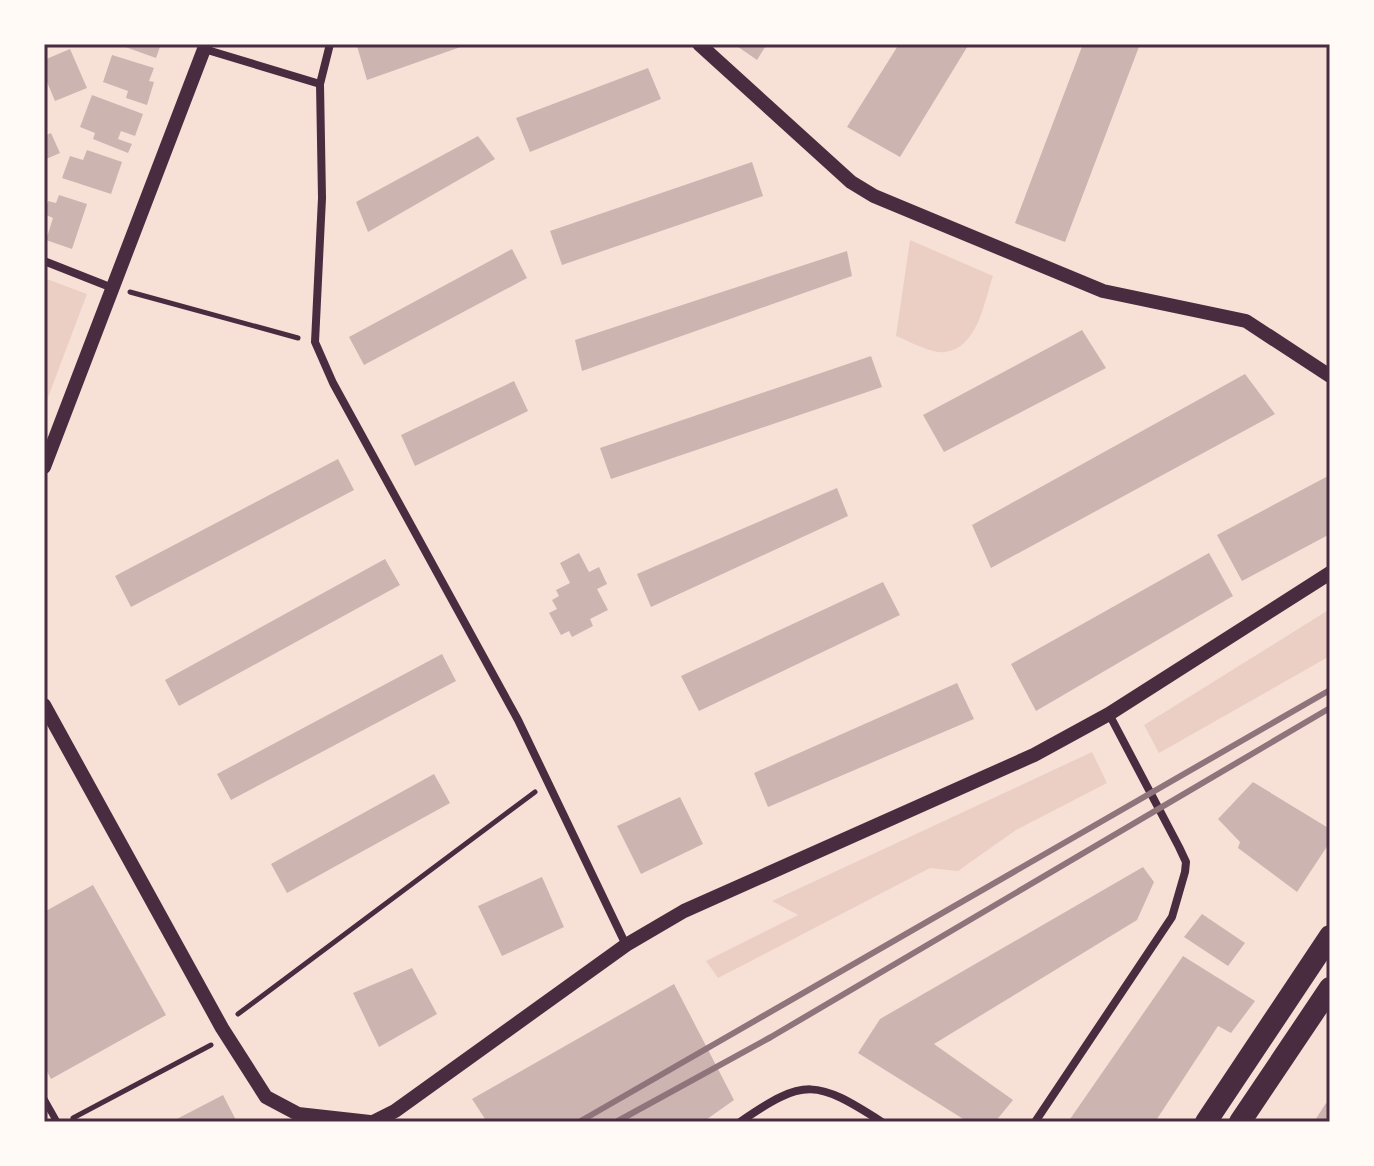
<svg xmlns="http://www.w3.org/2000/svg" width="1374" height="1166" font-family="'Source Sans 3',sans-serif">
<style>
.green{fill:#ebcfc5}
.building{fill:#ccb4b1}
.lines{fill:none;stroke-linecap:round;stroke-linejoin:round}
.path{stroke:#4a2c40;stroke-width:5}
.pedestrian{stroke:#4a2c40;stroke-width:7}
.minor{stroke:#4a2c40;stroke-width:8}
.tertiary{stroke:#4a2c40;stroke-width:14}
.trunk{stroke:#4a2c40;stroke-width:22}
.rail{stroke:#8f747c;stroke-width:6}
.neatline{fill:none;stroke:#4a2c40;stroke-width:3}
</style>
<rect width="100%" height="100%" fill="#f7e1d7"/>
<path class="green" d="M 910,240 L 993,276 C 984,302 978,348 945,352 C 931,354 909,341 896,336 Z
M 44,278 L 87,294 L 44,408 Z
M 1330,609 L 1330,656 L 1159,753 L 1144,725 Z
M 1092,752 L 1107,783 L 1016,830 L 958,871 L 930,868 L 718,978 L 706,961 L 798,915 L 772,901 Z"/>
<path class="building" d="M 117,44 L 161,44 L 156,58 Z
M 363,44 L 469,44 L 367,80 L 357,46 Z
M 734,44 L 767,44 L 757,60 Z
M 899,44 L 969,44 L 900,157 L 847,127 Z
M 1083,44 L 1140,44 L 1065,242 L 1015,223 Z
M 70,49 L 87,88 L 55,101 L 44,75 L 44,60 Z
M 112,55 L 154,68 L 149,81 L 154,82 L 147,105 L 126,98 L 128,91 L 103,82 Z
M 648,68 L 661,99 L 530,152 L 516,118 Z
M 92,95 L 143,114 L 135,136 L 121,131 L 118,139 L 132,144 L 128,153 L 93,139 L 95,133 L 80,127 Z
M 51,133 L 60,153 L 44,160 L 44,136 Z
M 478,136 L 495,159 L 368,232 L 356,202 Z
M 87,150 L 122,162 L 111,194 L 62,178 L 70,156 L 83,160 Z
M 752,162 L 763,196 L 562,265 L 550,231 Z
M 59,195 L 87,204 L 72,249 L 46,240 L 53,218 L 44,214 L 48,201 L 56,203 Z
M 512,249 L 527,278 L 364,365 L 349,337 Z
M 847,251 L 852,276 L 582,371 L 575,340 Z
M 1082,330 L 1106,368 L 944,452 L 923,415 Z
M 871,356 L 882,387 L 611,479 L 600,448 Z
M 1245,374 L 1275,414 L 991,568 L 972,525 Z
M 514,381 L 528,411 L 415,466 L 401,435 Z
M 338,459 L 354,490 L 131,607 L 115,576 Z
M 1330,475 L 1330,534 L 1242,581 L 1217,535 Z
M 837,488 L 848,516 L 651,607 L 637,574 Z
M 579,553 L 589,572 L 599,567 L 607,584 L 597,589 L 608,610 L 590,619 L 593,626 L 572,637 L 569,631 L 561,635 L 549,613 L 557,609 L 552,600 L 559,596 L 556,590 L 570,583 L 560,563 Z
M 1209,553 L 1233,596 L 1036,711 L 1011,664 Z
M 385,559 L 400,585 L 179,706 L 165,680 Z
M 883,582 L 900,615 L 699,711 L 681,676 Z
M 442,654 L 456,681 L 231,800 L 217,774 Z
M 957,683 L 974,719 L 768,807 L 754,773 Z
M 434,774 L 450,803 L 287,893 L 271,864 Z
M 1253,782 L 1330,829 L 1330,842 L 1297,892 L 1238,848 L 1240,842 L 1218,819 Z
M 680,797 L 703,844 L 641,874 L 617,826 Z
M 1143,867 L 1154,882 L 1137,920 L 934,1044 L 1013,1100 L 995,1122 L 968,1122 L 858,1053 L 880,1019 Z
M 542,877 L 564,927 L 502,956 L 478,906 Z
M 93,885 L 166,1015 L 51,1079 L 44,1066 L 44,912 Z
M 1202,914 L 1245,943 L 1228,966 L 1184,937 Z
M 1183,956 L 1255,1001 L 1231,1033 L 1218,1026 L 1155,1122 L 1068,1122 Z
M 412,968 L 437,1014 L 379,1047 L 353,993 Z
M 674,984 L 734,1100 L 703,1122 L 487,1122 L 472,1099 Z
M 223,1095 L 237,1122 L 171,1122 Z
M 1326,1103 L 1330,1106 L 1330,1122 L 1314,1122 Z"/>
<g class="lines">
<path class="path" d="M 130,292 L 298,338
M 238,1014 L 535,792
M 73,1118 L 211,1045"/>
<path class="pedestrian" d="M 44,1099 L 57,1122"/>
<path class="minor" d="M 330,44 L 320,84 L 322,198 L 315,342 L 333,383 L 518,720 L 626,945
M 204,49 L 320,84
M 44,261 L 110,287
M 740,1122 C 805,1077 816,1080 882,1122
M 1035,1122 L 1172,917 L 1185,872 L 1186,862 L 1179,847 L 1109,714"/>
<path class="tertiary" d="M 699,44 L 851,182 L 874,196 L 1103,291 L 1246,321 L 1330,376
M 44,467 L 206,44
M 44,705 L 222,1028 L 266,1097 L 298,1114 L 370,1122
M 373,1122 L 395,1111 L 626,945 L 684,911 L 1034,755 L 1109,714 L 1330,573"/>
<path class="trunk" d="M 1206,1122 L 1330,936
M 1240,1122 L 1330,988"/>
<path class="rail" d="M 579,1122 L 1330,690
M 616,1122 L 771,1037 L 1330,708"/>
</g>
<rect width="1374" height="1166" fill="none" stroke="#fffaf5" stroke-width="92"/>
<rect x="46" y="46" width="1282" height="1074" class="neatline"/>
</svg>
